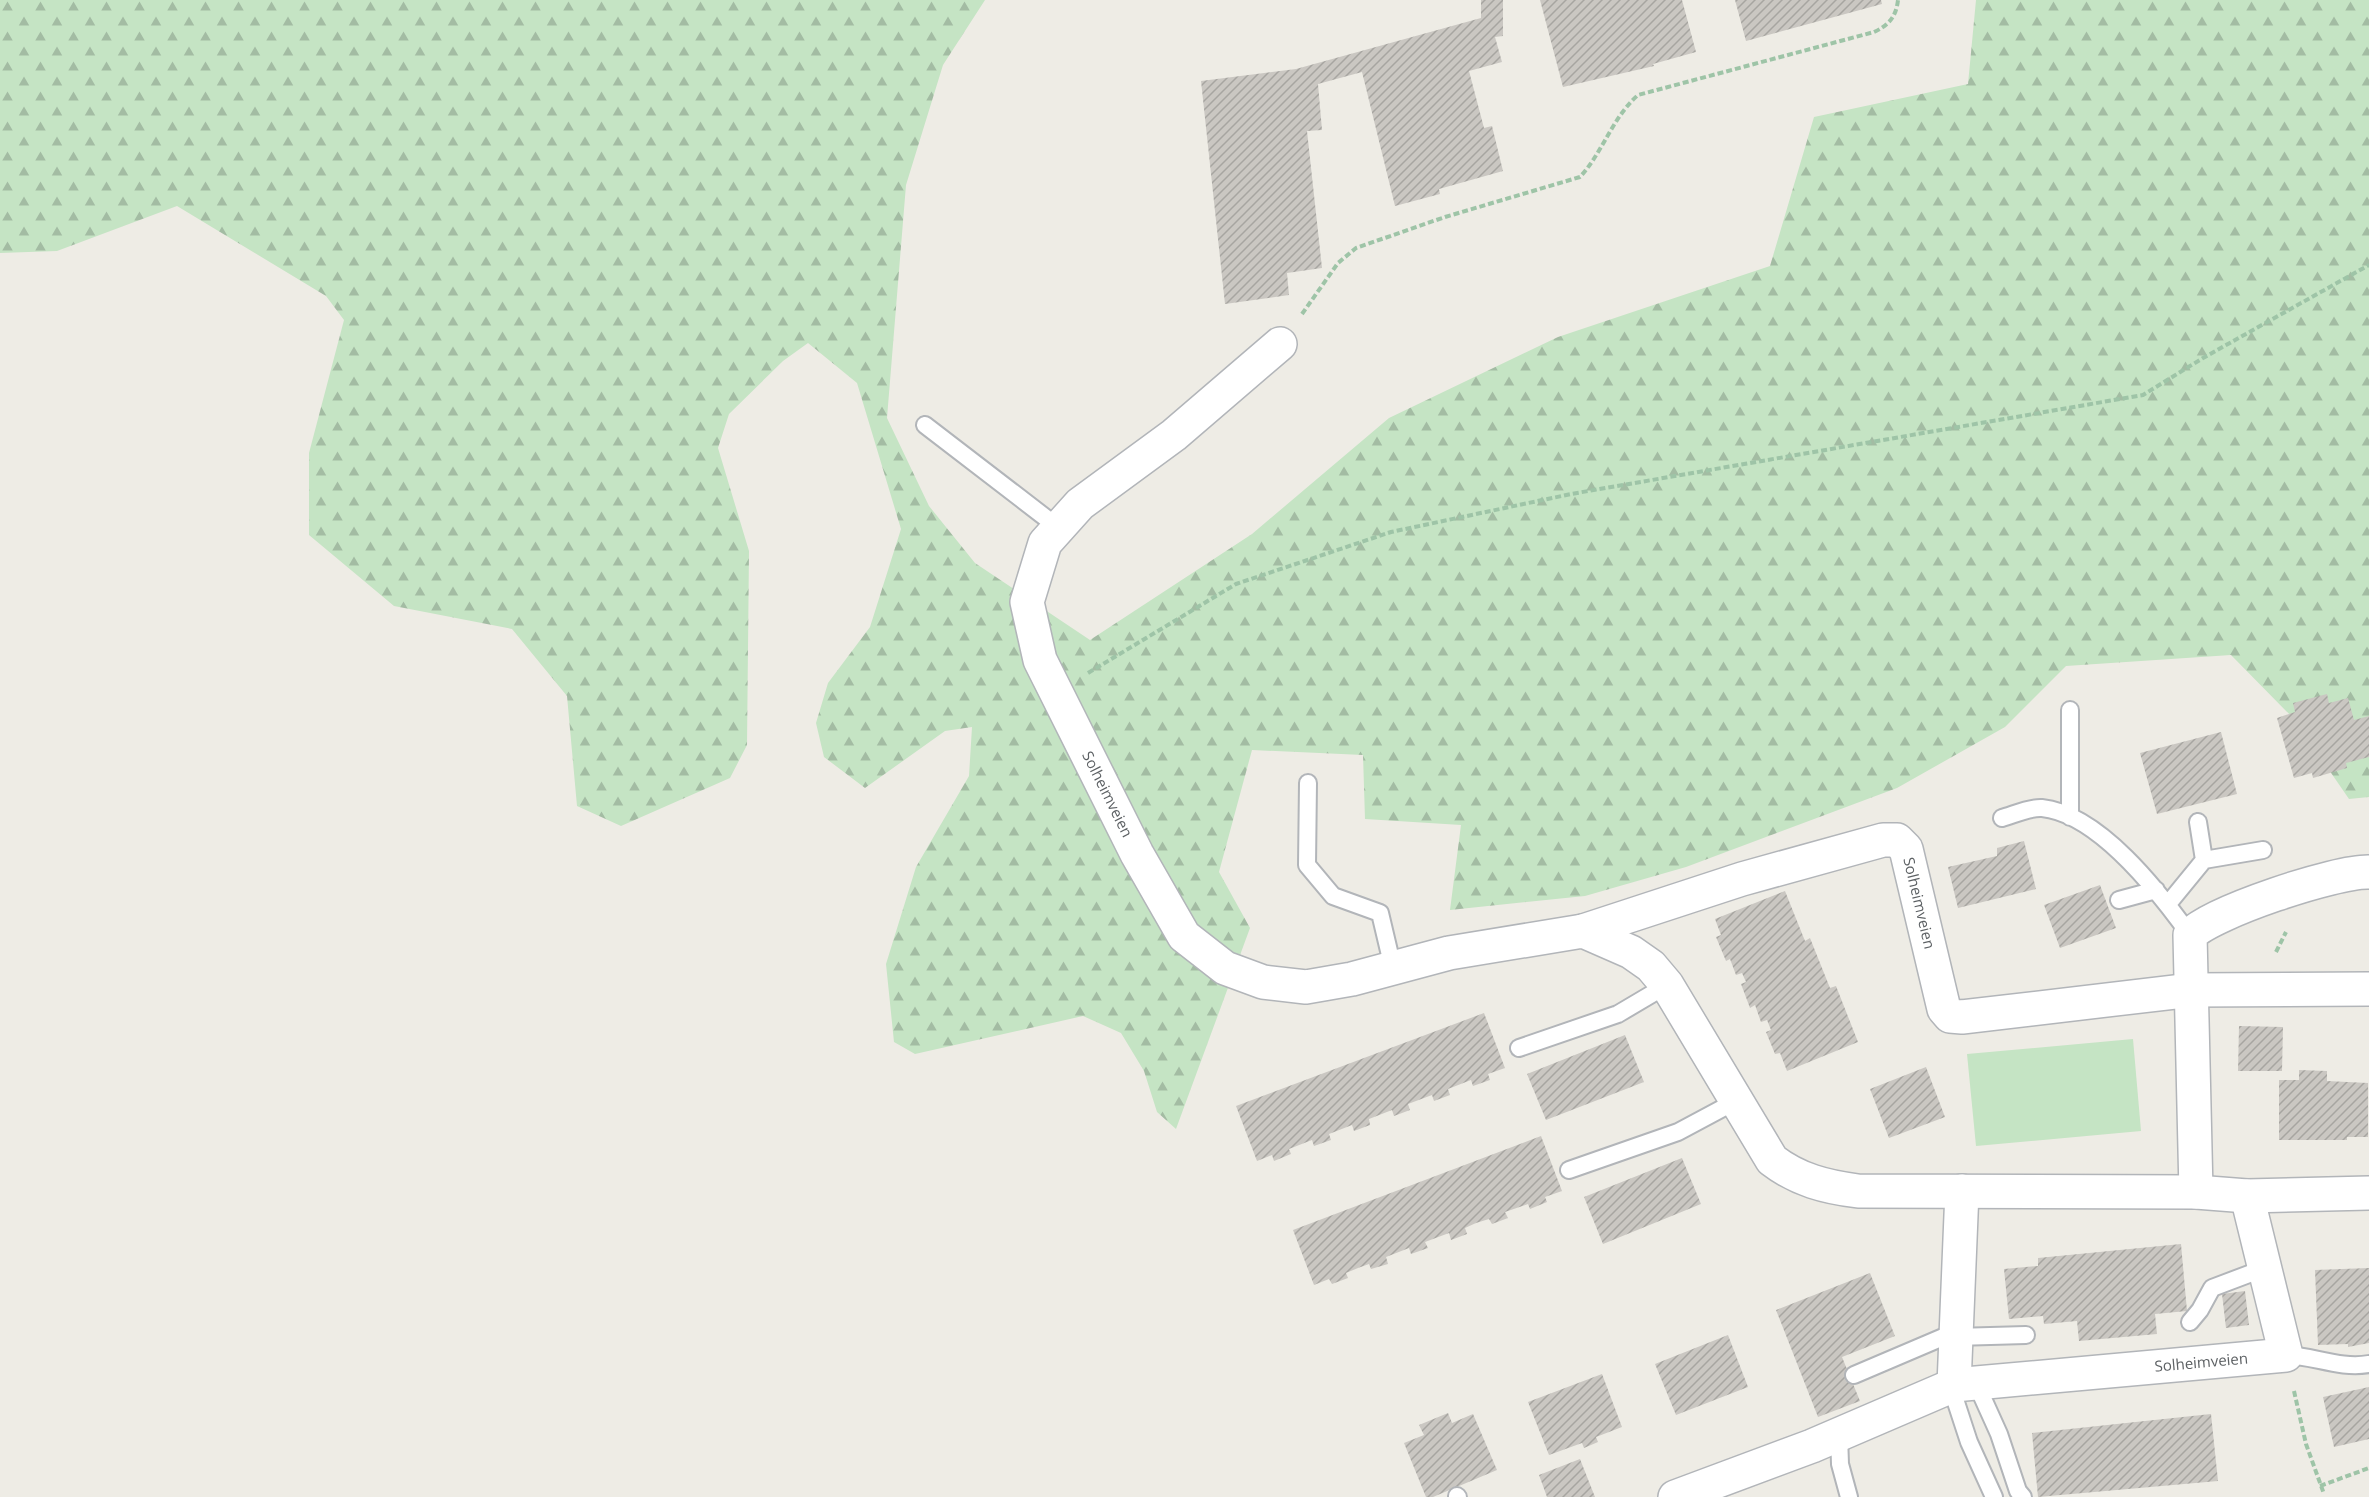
<svg xmlns="http://www.w3.org/2000/svg" width="2369" height="1497" font-family="'Open Sans',sans-serif">
<style>
.green{fill:#c5e4c4}
.forest{fill:url(#forest-firs)}
.building{fill:url(#building-hatch)}
.lines{fill:none;stroke-linecap:round;stroke-linejoin:round}
.service-casing{stroke:#b2b5b9;stroke-width:20}
.minor-casing{stroke:#b2b5b9;stroke-width:36}
.path{stroke:#9ec4a7;stroke-width:4;stroke-dasharray:6 3;stroke-linecap:butt}
.service{stroke:#fff;stroke-width:16}
.minor{stroke:#fff;stroke-width:33}
.labels{text-anchor:middle;stroke-width:4.5;stroke-linejoin:round;paint-order:stroke}
.street-label{font-size:15px;fill:#5d6164;stroke:#fff}
</style>
<defs>
<pattern id="forest-firs" width="22" height="20" patternUnits="userSpaceOnUse" patternTransform="scale(1.5)"><rect width="22" height="20" fill="#c5e4c4"/><path d="M5 1l3.5 6h-7zM16 11l3.5 6h-7z" fill="#a3bca3"/></pattern>
<pattern id="building-hatch" width="6" height="6" patternUnits="userSpaceOnUse" patternTransform="scale(1.5)"><rect width="6" height="6" fill="#cac7c2"/><path d="M-1 1l2-2M0 6l6-6M5 7l2-2" fill="none" stroke="#a7a5a1"/></pattern>
</defs>
<rect width="100%" height="100%" fill="#eeece5"/>
<path class="green" d="M 2133,1039 L 2141,1131 L 1976,1146 L 1967,1054 Z"/>
<path class="forest" d="M 0,0 L 985,0 L 943,65 L 906,185 L 887,418 L 929,506 L 975,563 L 1090,640 L 1252,534 L 1389,418 L 1558,337 L 1770,266 L 1814,117 L 1968,84 L 1976,0 L 2369,0 L 2369,797 L 2349,799 L 2294,719 L 2231,655 L 2066,666 L 2005,727 L 1897,788 L 1686,867 L 1585,896 L 1450,910 L 1461,825 L 1365,819 L 1363,755 L 1252,750 L 1219,872 L 1250,928 L 1176,1129 L 1157,1112 L 1144,1071 L 1121,1033 L 1083,1016 L 915,1054 L 894,1042 L 886,964 L 916,867 L 969,776 L 972,727 L 945,731 L 865,788 L 824,757 L 816,723 L 828,683 L 870,627 L 901,529 L 857,383 L 808,343 L 783,361 L 729,414 L 718,448 L 749,551 L 747,745 L 730,778 L 621,826 L 577,806 L 567,696 L 512,629 L 394,606 L 309,535 L 309,453 L 344,320 L 326,296 L 177,206 L 57,251 L 0,253 Z"/>
<path class="building" d="M 1481,0 L 1503,0 L 1503,36 L 1495,37 L 1502,62 L 1469,71 L 1484,128 L 1492,126 L 1503,171 L 1439,189 L 1440,194 L 1395,206 L 1362,72 L 1318,84 L 1322,130 L 1307,131 L 1322,268 L 1287,273 L 1289,295 L 1225,304 L 1201,81 L 1296,69 L 1481,18 Z
M 1540,0 L 1682,0 L 1696,52 L 1653,64 L 1654,66 L 1563,87 Z
M 1735,0 L 1881,0 L 1882,4 L 1746,41 Z
M 2327,694 L 2329,703 L 2348,698 L 2354,720 L 2369,716 L 2369,757 L 2346,763 L 2347,768 L 2313,778 L 2312,773 L 2294,778 L 2277,718 L 2295,712 L 2293,703 Z
M 2221,732 L 2237,794 L 2157,814 L 2140,753 Z
M 2024,841 L 2036,889 L 1958,908 L 1948,867 L 1997,856 L 1997,848 Z
M 2100,885 L 2116,928 L 2060,948 L 2044,905 Z
M 1785,891 L 1805,941 L 1810,938 L 1830,988 L 1836,986 L 1858,1042 L 1787,1071 L 1780,1053 L 1775,1054 L 1766,1032 L 1771,1030 L 1767,1020 L 1761,1022 L 1755,1005 L 1750,1008 L 1741,984 L 1746,982 L 1742,973 L 1736,975 L 1730,959 L 1726,961 L 1716,937 L 1721,935 L 1715,919 Z
M 1484,1013 L 1505,1068 L 1488,1074 L 1490,1080 L 1473,1086 L 1471,1080 L 1448,1089 L 1450,1095 L 1434,1101 L 1432,1095 L 1408,1104 L 1410,1110 L 1394,1116 L 1392,1110 L 1369,1119 L 1370,1125 L 1354,1131 L 1352,1125 L 1329,1134 L 1331,1140 L 1314,1146 L 1312,1140 L 1289,1149 L 1291,1154 L 1274,1161 L 1272,1155 L 1257,1161 L 1236,1106 Z
M 2239,1026 L 2283,1027 L 2282,1071 L 2238,1071 Z
M 1625,1035 L 1644,1082 L 1546,1120 L 1527,1074 Z
M 1926,1067 L 1945,1117 L 1889,1138 L 1870,1089 Z
M 2299,1070 L 2327,1071 L 2327,1081 L 2368,1083 L 2368,1137 L 2347,1137 L 2347,1140 L 2279,1140 L 2279,1080 L 2299,1080 Z
M 1541,1136 L 1562,1191 L 1545,1197 L 1547,1202 L 1530,1209 L 1528,1204 L 1505,1212 L 1508,1218 L 1492,1224 L 1489,1219 L 1476,1223 L 1465,1228 L 1467,1234 L 1451,1240 L 1449,1233 L 1425,1242 L 1428,1248 L 1411,1254 L 1409,1248 L 1386,1257 L 1388,1264 L 1371,1269 L 1369,1264 L 1358,1268 L 1346,1273 L 1348,1278 L 1332,1284 L 1329,1279 L 1314,1285 L 1293,1230 Z
M 1682,1158 L 1701,1204 L 1603,1244 L 1584,1197 Z
M 2181,1244 L 2187,1311 L 2155,1314 L 2157,1334 L 2079,1341 L 2077,1321 L 2044,1324 L 2043,1316 L 2009,1319 L 2004,1269 L 2038,1266 L 2038,1258 Z
M 2369,1268 L 2369,1343 L 2348,1347 L 2348,1344 L 2318,1345 L 2315,1270 Z
M 1870,1273 L 1895,1336 L 1842,1357 L 1860,1401 L 1818,1417 L 1776,1310 Z
M 2245,1291 L 2249,1325 L 2226,1328 L 2222,1294 Z
M 1728,1335 L 1748,1387 L 1676,1415 L 1655,1364 Z
M 1602,1374 L 1622,1427 L 1596,1437 L 1598,1442 L 1584,1448 L 1582,1443 L 1549,1455 L 1528,1402 Z
M 2369,1387 L 2369,1439 L 2334,1447 L 2323,1397 Z
M 1448,1413 L 1452,1423 L 1473,1414 L 1497,1470 L 1433,1497 L 1426,1497 L 1404,1443 L 1424,1435 L 1419,1425 Z
M 2211,1414 L 2218,1481 L 2038,1497 L 2032,1433 Z
M 1580,1459 L 1595,1497 L 1547,1497 L 1539,1475 Z"/>
<g class="lines">
<defs>
<path id="service" d="M 925,425 L 1059,528
M 1308,783 L 1307,865 L 1333,896 L 1380,913 L 1393,968
M 2070,817 L 2070,710
M 2002,818 C 2013,815 2030,807 2042,808 C 2099,814 2159,892 2190,935
M 2198,822 L 2204,860
M 2119,900 L 2156,890
M 2168,904 L 2204,860 L 2263,850
M 1519,1048 L 1618,1014 L 1667,985
M 1569,1170 L 1678,1132 L 1736,1101
M 2190,1322 L 2200,1310 L 2212,1288 L 2265,1268
M 1955,1337 L 2026,1335
M 2286,1355 C 2314,1356 2340,1369 2369,1364
M 1854,1375 L 1955,1332
M 1976,1383 L 1999,1434 L 2018,1491 L 2023,1497
M 1951,1387 L 1969,1442 L 1994,1497
M 1839,1435 L 1840,1464 L 1849,1497
M 1457,1496 L 1458,1497"/>
<g id="minor">
<path id="s1" d="M 1280,344 L 1174,435 L 1080,504 L 1045,543 L 1027,602 L 1040,660 L 1137,854 L 1184,936 L 1225,968 L 1263,982 L 1306,987 L 1352,979 L 1449,953 L 1583,931 L 1631,952 L 1651,966 L 1667,985 L 1772,1160 C 1798,1180 1826,1187 1858,1191 L 2196,1192 L 2247,1196 L 2369,1193"/>
<path id="s2" d="M 1583,931 L 1742,879 L 1883,840 L 1897,840 L 1906,849 L 1944,1009 L 1950,1016 L 1962,1017 L 2192,990 L 2369,989"/>
<path d="M 2196,1192 L 2190,935 C 2212,912 2336,871 2369,872"/>
<path d="M 1954,1385 L 1962,1191"/>
<path id="s3" d="M 1675,1497 L 1812,1446 L 1954,1385 L 2286,1355 L 2247,1196"/>
</g>
</defs>
<use href="#service" class="service-casing"/>
<use href="#minor" class="minor-casing"/>
<path class="path" d="M 1302,314 L 1338,263 L 1356,248 L 1445,217 L 1580,177 C 1603,152 1612,118 1638,95 L 1874,32 C 1889,25 1896,17 1898,0
M 1088,673 L 1236,584 L 1391,532 L 1571,494 L 2143,395 L 2203,358 L 2369,265
M 2276,952 L 2286,932
M 2294,1391 L 2306,1444 L 2324,1494
M 2320,1486 L 2369,1468"/>
<use href="#service" class="service"/>
<use href="#minor" class="minor"/>
</g>
<g class="labels">
<g class="street-label">
<text dy="5" stroke="none"><textPath href="#s1" startOffset="580">Solheimveien</textPath></text>
<text dy="5" stroke="none"><textPath href="#s2" startOffset="396">Solheimveien</textPath></text>
<text dy="5" stroke="none"><textPath href="#s3" startOffset="549">Solheimveien</textPath></text>
</g>
</g>
</svg>
